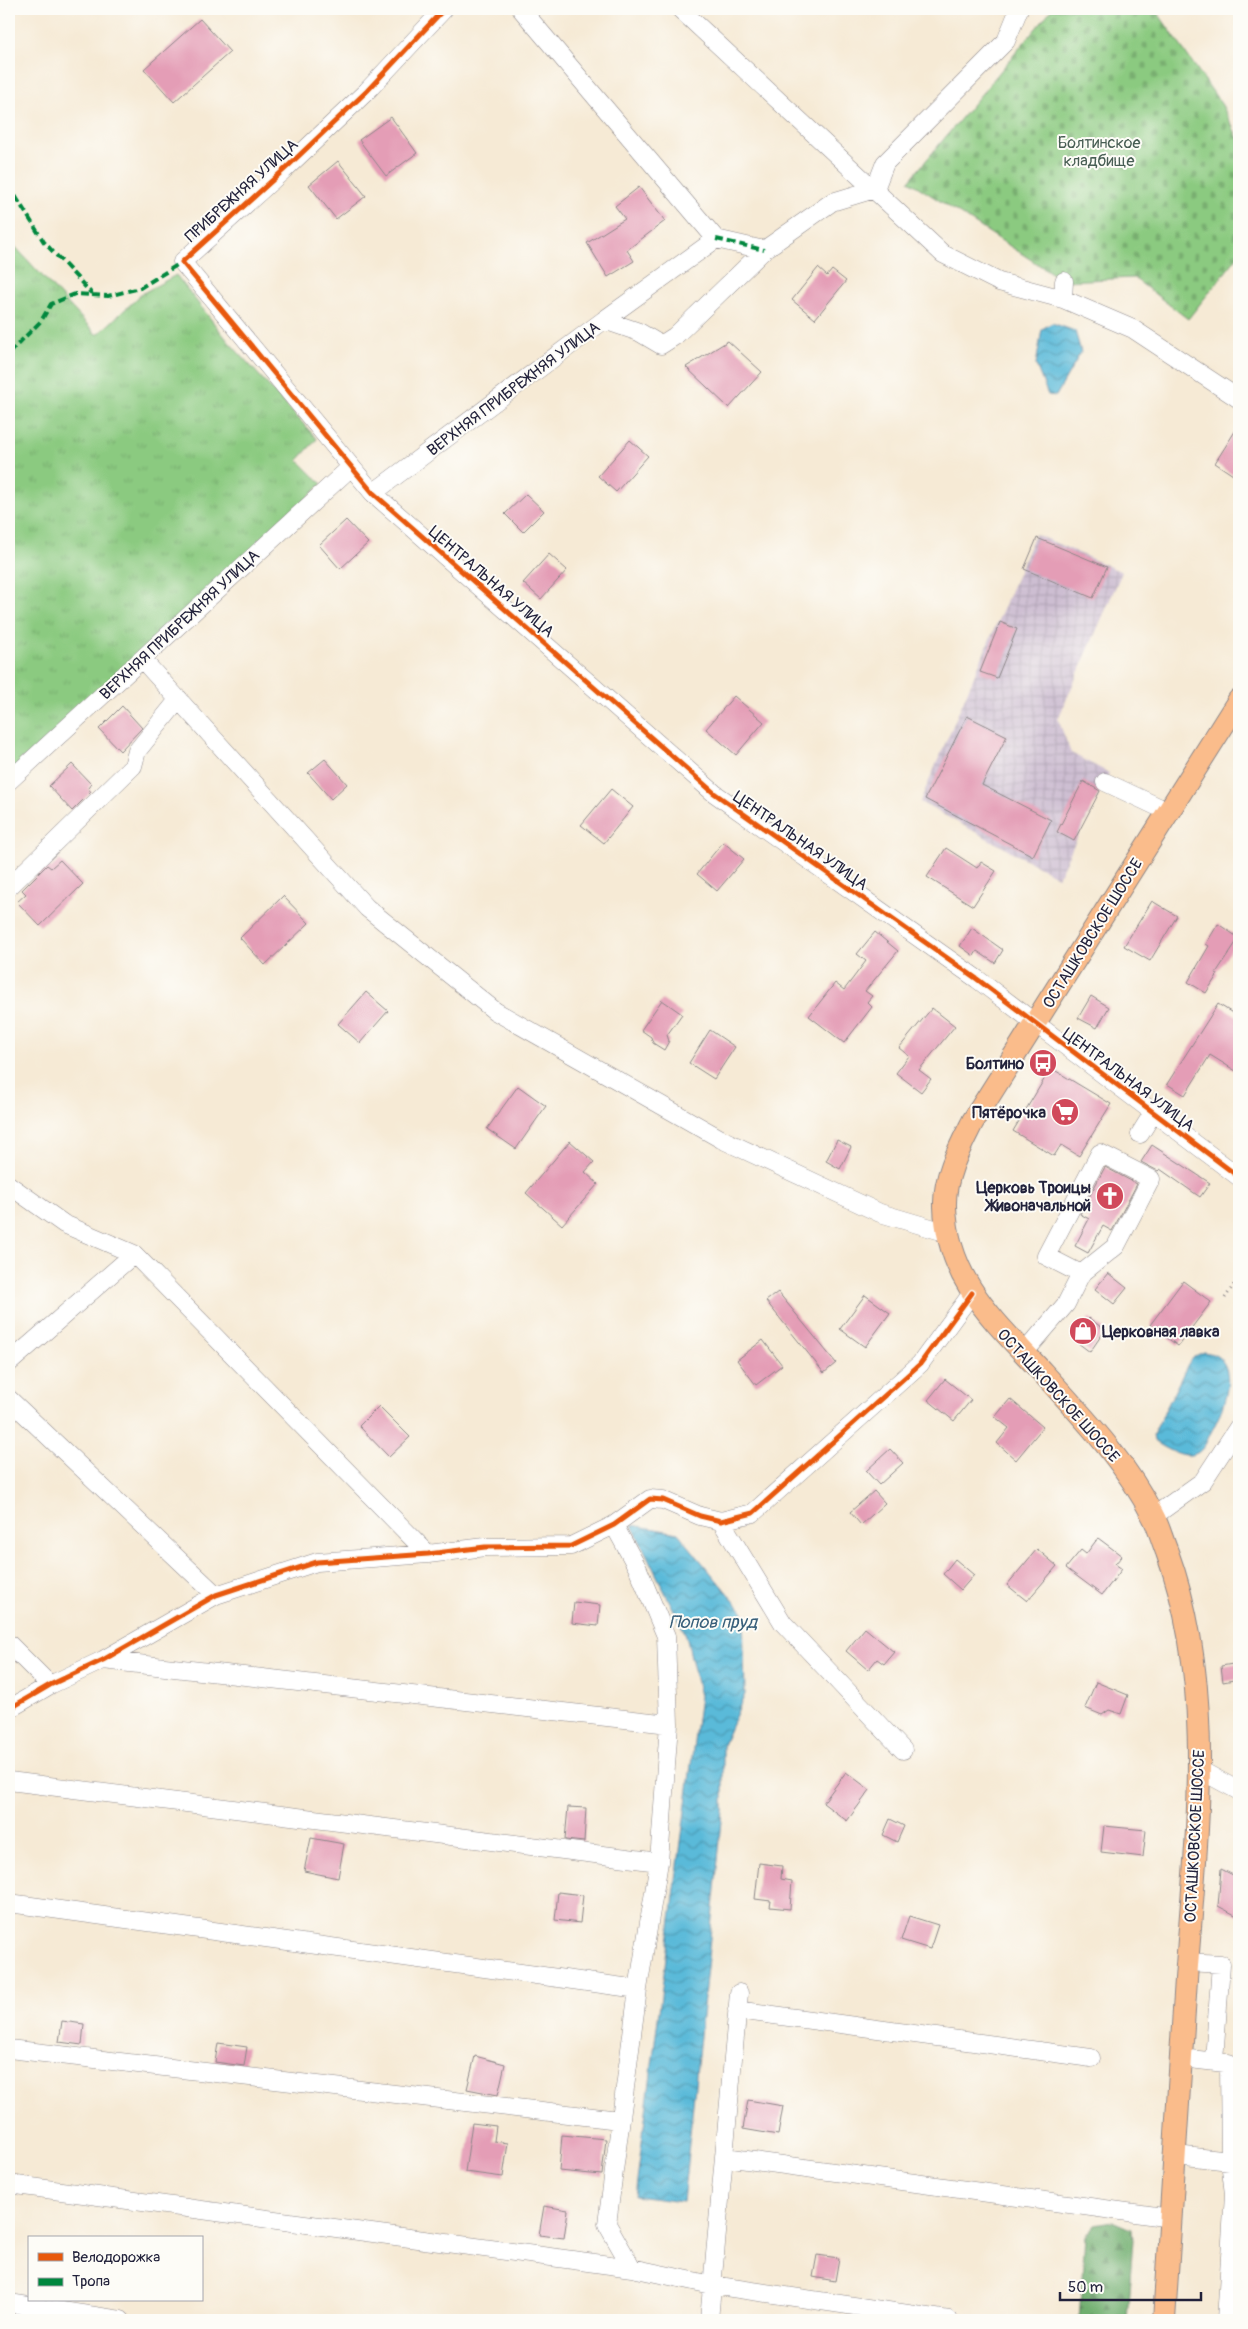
<svg xmlns="http://www.w3.org/2000/svg" width="1248" height="2329" font-family="Pangolin,sans-serif">
<style>
.industrial{fill:url(#industrial-grid)}
.grass{fill:url(#grass-tufts);stroke:#56765e}
.forest{fill:url(#forest-firs);stroke:#496854}
.cemetery{fill:url(#cemetery-stones);stroke:#56765e}
.water{fill:url(#water-waves);stroke:#3e6e8a}
.building{fill:#e49db6}
.lines{fill:none;stroke-linecap:round;stroke-linejoin:round}
.minor-casing{stroke:#8c8688;stroke-width:19}
.major-casing{stroke:#8c8688;stroke-width:24}
.path{stroke:#8c8688;stroke-width:3;stroke-dasharray:1 4;stroke-linecap:butt}
.minor{stroke:#fff;stroke-width:18}
.major{stroke:#fabc8b;stroke-width:22}
.quiet{stroke:#00873e;stroke-width:4;stroke-dasharray:8 4;stroke-linecap:butt}
.cycleway-casing{stroke:#fdfcf7;stroke-width:8}
.cycleway{stroke:#e8590c;stroke-width:5}
.labels{text-anchor:middle;stroke-width:4;stroke-linejoin:round;paint-order:stroke}
.park-label{font-size:16px;fill:#475d53;stroke:#fdfcf7}
.street-label{font-size:16px;fill:#22223b;stroke:#fdfcf7}
.poi-label{font-size:16px;font-weight:bold;fill:#22223b;stroke:#fdfcf7;text-anchor:end}
.water-label{font-size:18px;font-style:italic;fill:#385f7a;stroke:#fdfcf7}
</style>
<defs>
<pattern id="industrial-grid" width="8" height="8" patternUnits="userSpaceOnUse" patternTransform="scale(1.25)"><rect width="8" height="8" fill="#cdbed2"/><path d="M0 4h8M4 0v8" fill="none" stroke="#b0a3b5"/></pattern>
<pattern id="grass-tufts" width="24" height="20" patternUnits="userSpaceOnUse" patternTransform="scale(1.25)"><rect width="24" height="20" fill="#8bca80"/><path d="M3 7l-1-3M5 7V3M7 7l1-3M15 17l-1-3M17 17v-4M19 17l1-3" fill="none" stroke="#78ad70"/></pattern>
<pattern id="forest-firs" width="22" height="20" patternUnits="userSpaceOnUse" patternTransform="scale(1.25)"><rect width="22" height="20" fill="#70ae6e"/><path d="M5 1l3.5 6h-7zM16 11l3.5 6h-7z" fill="#5c8d5c"/></pattern>
<pattern id="cemetery-stones" width="16" height="16" patternUnits="userSpaceOnUse" patternTransform="scale(1.25)"><rect width="16" height="16" fill="#8bca80"/><path d="M2 7V4a2 2 0 0 1 4 0v3zM10 15v-3a2 2 0 0 1 4 0v3z" fill="#78ad70"/></pattern>
<pattern id="water-waves" width="16" height="10" patternUnits="userSpaceOnUse" patternTransform="scale(1.25)"><rect width="16" height="10" fill="#5abad9"/><path d="M0 5q4-4 8 0t8 0" fill="none" stroke="#4a97b1"/></pattern>
</defs>
<rect width="100%" height="100%" fill="#fdfcf7"/>
<filter id="ink" filterUnits="userSpaceOnUse"><feTurbulence type="fractalNoise" baseFrequency=".02" numOctaves="2"/><feDisplacementMap in="SourceGraphic" scale="10" xChannelSelector="R" yChannelSelector="G"/><feConvolveMatrix kernelMatrix="1 2 1 2 8 2 1 2 1" color-interpolation-filters="sRGB"/></filter>
<filter id="wash" filterUnits="userSpaceOnUse"><feTurbulence type="fractalNoise" baseFrequency=".0096" numOctaves="4" result="noise"/><feDisplacementMap in="SourceGraphic" scale="20" xChannelSelector="R" yChannelSelector="G"/><feGaussianBlur stdDeviation="1.12" result="paint"/><feColorMatrix in="noise" values="0 0 0 0 0 0 0 0 0 0 0 0 0 0 0 0 0 1.4 0 .05"/><feComposite in="paint" operator="in"/></filter>
<g filter="url(#wash)">
<rect width="100%" height="100%" fill="#f6ead5"/>
<path class="industrial" d="M 1035,534 L 1122,572 L 1058,719 L 1071,753 L 1109,773 L 1058,877 L 920,802 Z"/>
<path class="grass" d="M 9,240 L 97,335 L 143,293 L 176,275 L 228,341 L 317,439 L 298,460 L 322,484 L 9,778 Z"/>
<path class="forest" d="M 1113,2221 L 1132,2229 L 1133,2240 L 1127,2320 L 1079,2320 L 1085,2236 L 1095,2224 Z"/>
<path class="cemetery" d="M 1052,9 L 1155,9 L 1222,105 L 1239,140 L 1239,255 L 1188,319 L 1134,278 L 1064,281 L 909,181 Z"/>
<path class="water" d="M 1052,323 L 1075,331 L 1081,352 L 1056,396 L 1048,395 L 1036,365 L 1042,329 Z
M 1204,1352 C 1245,1357 1223,1412 1210,1434 C 1207,1441 1204,1449 1197,1453 C 1184,1460 1165,1448 1154,1441 L 1153,1435 L 1188,1364 L 1195,1356 Z
M 632,1525 L 678,1533 L 743,1612 L 745,1694 L 723,1745 L 723,1811 L 683,2202 L 635,2196 L 700,1696 L 686,1635 Z"/>
<g id="blocks">
<path class="building" d="M 200,19 L 230,52 L 174,102 L 144,69 Z
M 391,117 L 417,153 L 386,176 L 359,140 Z
M 338,161 L 366,196 L 336,219 L 309,185 Z
M 639,187 L 665,221 L 627,250 L 634,261 L 608,277 L 587,243 L 625,219 L 615,206 Z
M 818,268 L 827,276 L 832,270 L 846,281 L 815,319 L 792,300 Z
M 728,341 L 762,372 L 729,408 L 686,367 Z
M 1239,425 L 1239,479 L 1215,463 Z
M 630,440 L 648,456 L 616,492 L 598,476 Z
M 526,494 L 544,511 L 523,532 L 505,514 Z
M 346,520 L 368,543 L 340,569 L 319,545 Z
M 1037,538 L 1107,567 L 1093,598 L 1024,569 Z
M 549,554 L 567,570 L 541,599 L 523,583 Z
M 1000,622 L 1017,629 L 997,678 L 980,672 Z
M 734,696 L 764,722 L 736,755 L 706,729 Z
M 122,706 L 142,728 L 120,751 L 99,729 Z
M 967,716 L 1007,736 L 982,785 L 1051,820 L 1033,856 L 925,799 Z
M 325,759 L 347,784 L 331,799 L 308,773 Z
M 72,764 L 91,784 L 88,788 L 91,792 L 72,811 L 49,786 Z
M 1083,781 L 1100,791 L 1074,841 L 1057,832 Z
M 611,789 L 633,807 L 604,843 L 581,825 Z
M 723,842 L 744,859 L 717,891 L 697,874 Z
M 946,848 L 977,868 L 981,862 L 996,871 L 973,906 L 927,877 Z
M 60,860 L 83,884 L 40,926 L 17,902 L 26,894 L 22,890 L 47,865 L 51,868 Z
M 283,896 L 309,923 L 265,965 L 240,938 Z
M 1152,901 L 1177,916 L 1150,961 L 1124,946 Z
M 1218,924 L 1239,938 L 1216,973 L 1218,974 L 1206,993 L 1188,982 L 1209,946 L 1206,944 Z
M 972,928 L 1003,950 L 995,963 L 977,951 L 974,956 L 960,946 Z
M 875,932 L 898,951 L 865,991 L 872,996 L 867,1002 L 872,1007 L 844,1043 L 809,1016 L 835,983 L 844,990 L 866,961 L 857,954 Z
M 366,992 L 388,1011 L 360,1043 L 338,1024 Z
M 1091,996 L 1109,1007 L 1097,1028 L 1078,1018 Z
M 662,1000 L 682,1014 L 667,1035 L 669,1041 L 664,1050 L 653,1043 L 651,1037 L 641,1030 Z
M 1218,1004 L 1239,1017 L 1239,1073 L 1210,1055 L 1185,1095 L 1167,1084 Z
M 932,1008 L 955,1026 L 919,1070 L 931,1079 L 921,1092 L 896,1073 L 909,1056 L 899,1048 Z
M 710,1030 L 735,1047 L 714,1079 L 689,1063 Z
M 1051,1068 L 1111,1104 L 1079,1156 L 1061,1145 L 1054,1156 L 1013,1131 Z
M 518,1086 L 546,1106 L 516,1149 L 487,1129 Z
M 837,1140 L 851,1147 L 840,1169 L 826,1161 Z
M 570,1141 L 594,1162 L 585,1172 L 598,1184 L 562,1225 L 526,1193 Z
M 1152,1145 L 1210,1183 L 1200,1197 L 1160,1169 L 1158,1171 L 1141,1162 Z
M 1105,1167 L 1137,1184 L 1112,1231 L 1103,1226 L 1088,1253 L 1075,1246 L 1089,1219 L 1080,1214 Z
M 1108,1273 L 1127,1288 L 1114,1304 L 1095,1289 Z
M 1183,1281 L 1211,1302 L 1178,1346 L 1150,1325 Z
M 778,1292 L 836,1363 L 824,1373 L 766,1301 Z
M 865,1295 L 890,1313 L 865,1347 L 840,1329 Z
M 1089,1318 L 1105,1330 L 1090,1352 L 1074,1340 Z
M 763,1340 L 782,1365 L 756,1385 L 737,1360 Z
M 945,1379 L 971,1400 L 954,1421 L 928,1400 Z
M 1010,1399 L 1043,1427 L 1016,1460 L 997,1443 L 1009,1428 L 995,1417 Z
M 379,1406 L 410,1437 L 389,1457 L 359,1426 Z
M 890,1449 L 903,1463 L 879,1485 L 866,1471 Z
M 874,1491 L 885,1503 L 861,1525 L 850,1512 Z
M 1098,1538 L 1122,1556 L 1115,1564 L 1122,1569 L 1102,1595 L 1066,1568 L 1081,1550 L 1086,1554 Z
M 1037,1549 L 1057,1566 L 1027,1601 L 1007,1585 Z
M 955,1559 L 974,1575 L 961,1590 L 943,1574 Z
M 574,1602 L 600,1605 L 598,1626 L 572,1623 Z
M 865,1628 L 894,1652 L 884,1664 L 877,1659 L 868,1670 L 846,1651 Z
M 1239,1663 L 1239,1679 L 1223,1682 L 1221,1666 Z
M 1096,1682 L 1128,1695 L 1121,1714 L 1109,1710 L 1102,1715 L 1085,1708 Z
M 846,1772 L 870,1790 L 847,1821 L 823,1803 Z
M 568,1807 L 586,1808 L 584,1842 L 565,1840 Z
M 890,1819 L 904,1826 L 897,1842 L 883,1835 Z
M 1104,1826 L 1146,1830 L 1143,1857 L 1101,1852 Z
M 311,1838 L 344,1844 L 338,1878 L 304,1871 Z
M 759,1863 L 782,1866 L 781,1879 L 792,1881 L 790,1909 L 770,1907 L 771,1901 L 755,1899 Z
M 1221,1869 L 1239,1878 L 1239,1917 L 1218,1906 Z
M 558,1892 L 583,1895 L 580,1923 L 555,1920 Z
M 909,1916 L 938,1925 L 930,1949 L 901,1940 Z
M 62,2021 L 84,2024 L 82,2045 L 59,2042 Z
M 218,2043 L 247,2047 L 244,2066 L 215,2062 Z
M 475,2056 L 505,2064 L 498,2095 L 467,2089 Z
M 748,2100 L 783,2106 L 778,2135 L 743,2129 Z
M 472,2123 L 496,2126 L 494,2141 L 508,2143 L 503,2177 L 465,2172 Z
M 562,2135 L 606,2139 L 602,2175 L 559,2171 Z
M 544,2206 L 568,2210 L 564,2238 L 539,2235 Z
M 817,2255 L 839,2258 L 835,2281 L 813,2277 Z"/>
</g>
</g>
<g filter="url(#ink)">
<use href="#blocks" fill-opacity="0" stroke="#8c8688" stroke-width="1"/>
<g class="lines">
<defs>
<path id="minor" d="M 444,9 L 367,91 L 287,167 L 182,262 L 373,493 L 714,793 L 977,979 L 1239,1177
M 521,9 L 716,239 L 604,320
M 680,9 L 943,254 L 999,282 L 1063,299 L 1133,329 L 1239,399
M 716,239 L 764,250
M 1063,299 L 1064,281
M 373,493 L 604,320 L 639,332 L 661,345 L 675,336 L 764,250 L 832,202 L 875,189 L 885,163 L 1006,41 L 1019,9
M 149,667 L 367,908 L 495,1011 L 721,1139 L 880,1213 L 948,1233
M 9,781 L 350,468
M 1105,782 L 1169,812
M 9,887 L 133,766 L 137,751 L 179,699
M 1140,1134 L 1153,1113
M 9,1185 L 64,1224 L 134,1254
M 1024,1353 L 1066,1304 L 1081,1274 L 1116,1246 L 1151,1179 L 1100,1153 L 1046,1256 L 1081,1274
M 9,1363 L 134,1254 L 428,1554
M 9,1399 L 216,1595
M 1154,1516 L 1203,1481 L 1239,1426
M 721,1521 L 783,1623 L 903,1750
M 614,1525 L 638,1569 L 666,1636 L 669,1724 L 659,1862 L 638,1989 L 607,2224 L 632,2268
M 9,1644 L 50,1685
M 103,1660 L 669,1724
M 9,1709 L 50,1685 L 103,1660 L 216,1595 L 317,1562 L 428,1554 L 485,1547 L 571,1546 L 614,1525 L 650,1499 L 663,1500 L 700,1516 L 721,1521 L 753,1513 L 920,1364 L 972,1293
M 1200,1770 L 1239,1791
M 9,1781 L 659,1862
M 9,1903 L 638,1989
M 1187,1962 L 1221,1964 L 1214,2061
M 737,2010 L 1091,2058
M 9,2049 L 619,2120
M 1181,2058 L 1225,2063
M 1176,2155 L 1239,2162
M 725,2157 L 1171,2218
M 9,2184 L 632,2268 L 712,2285 L 949,2320
M 9,2303 L 121,2320
M 709,2320 L 739,1993
M 1226,2320 L 1234,2194 L 1230,2161 L 1229,2063"/>
<path id="major" d="M 1164,2320 C 1172,2207 1179,2093 1186,1979 C 1196,1838 1217,1688 1167,1552 C 1162,1540 1159,1527 1153,1516 C 1126,1462 1083,1417 1043,1373 C 996,1322 947,1281 945,1206 C 944,1176 960,1147 973,1121 L 1239,700"/>
</defs>
<use href="#minor" class="minor-casing"/>
<use href="#major" class="major-casing"/>
<path class="path" d="M 1225,1298 L 1239,1277"/>
<use href="#minor" class="minor"/>
<use href="#major" class="major"/>
<path class="quiet" d="M 9,186 L 44,242 L 92,294
M 716,239 L 764,250
M 9,353 L 41,321 L 51,304 L 75,294 L 108,296 L 140,288 L 182,262"/>
<defs>
<path id="cycleway" d="M 444,9 L 367,91 L 287,167 L 182,262 L 373,493 L 714,793 L 977,979 L 1239,1177
M 9,1709 L 50,1685 L 103,1660 L 216,1595 L 317,1562 L 428,1554 L 485,1547 L 571,1546 L 614,1525 L 650,1499 L 663,1500 L 700,1516 L 721,1521 L 753,1513 L 920,1364 L 972,1293"/>
</defs>
<use href="#cycleway" class="cycleway-casing"/>
<use href="#cycleway" class="cycleway"/>
</g>
</g>
<defs>
<symbol id="bus-disc" viewBox="-11 -11 22 22"><circle r="9.5" fill="#d1495b" stroke="#fdfcf7"/><path d="M-5-6H5V4H4V6H2V4H-2V6H-4V4H-5ZM-3.5-4V0h7V-4ZM-3.5 1.2v1.5H-2V1.2ZM2 1.2v1.5H3.5V1.2Z" fill="#fff"/></symbol>
<symbol id="supermarket-disc" viewBox="-11 -11 22 22"><circle r="9.5" fill="#d1495b" stroke="#fdfcf7"/><path d="M-6-5.5h2.5l.6 2H6L4.5 2H-2.5L-4.4-4H-6ZM-1.5 3.2a1.3 1.3 0 1 0 .1 0ZM3 3.2a1.3 1.3 0 1 0 .1 0Z" fill="#fff"/></symbol>
<symbol id="church-disc" viewBox="-11 -11 22 22"><circle r="9.5" fill="#d1495b" stroke="#fdfcf7"/><path d="M-1.2-6h2.4v3.5h3.3v2.4h-3.3V6h-2.4V-.1h-3.3v-2.4h3.3Z" fill="#fff"/></symbol>
<symbol id="shop-disc" viewBox="-11 -11 22 22"><circle r="9.5" fill="#d1495b" stroke="#fdfcf7"/><path d="M-5-2.5h2.3a2.7 3.5 0 0 1 5.4 0H5L5.5 6h-11ZM-1.5-2.5h3a1.5 2.3 0 0 0-3 0Z" fill="#fff"/></symbol>
</defs>
<g fill-rule="evenodd">
<use href="#bus-disc" x="1027" y="1047" width="32" height="32"/>
<use href="#supermarket-disc" x="1049" y="1096" width="32" height="32"/>
<use href="#church-disc" x="1094" y="1180" width="32" height="32"/>
<use href="#shop-disc" x="1067" y="1315" width="32" height="32"/>
</g>
<g class="labels">
<g class="park-label">
<text x="1099" y="148">Болтинское<tspan x="1099" dy="18">кладбище</tspan></text>
</g>
<g class="street-label">
<text transform="translate(241 190) rotate(-42)" y="6">ПРИБРЕЖНЯЯ УЛИЦА</text>
<text transform="translate(513 388) rotate(-37)" y="6">ВЕРХНЯЯ ПРИБРЕЖНЯЯ УЛИЦА</text>
<text transform="translate(492 581) rotate(41)" y="6">ЦЕНТРАЛЬНАЯ УЛИЦА</text>
<text transform="translate(179 624) rotate(-43)" y="6">ВЕРХНЯЯ ПРИБРЕЖНЯЯ УЛИЦА</text>
<text transform="translate(801 840) rotate(35)" y="6">ЦЕНТРАЛЬНАЯ УЛИЦА</text>
<text transform="translate(1092 933) rotate(-58)" y="6">ОСТАШКОВСКОЕ ШОССЕ</text>
<text transform="translate(1129 1079) rotate(37)" y="6">ЦЕНТРАЛЬНАЯ УЛИЦА</text>
<text transform="translate(1059 1395) rotate(48)" y="6">ОСТАШКОВСКОЕ ШОССЕ</text>
<text transform="translate(1194 1836) rotate(-87)" y="6">ОСТАШКОВСКОЕ ШОССЕ</text>
</g>
<g class="poi-label">
<text x="1024" y="1069">Болтино</text>
<text x="1046" y="1118">Пятёрочка</text>
<text x="1091" y="1193">Церковь Троицы<tspan x="1091" dy="18">Живоначальной</tspan></text>
<text x="1102" y="1337" text-anchor="start">Церковная лавка</text>
</g>
<g class="water-label">
<text x="713" y="1628">Попов пруд</text>
</g>
</g>
<rect width="1248" height="2329" fill="none" stroke="#fdfcf7" stroke-width="30"/>
<rect x="28" y="2236" width="175" height="65" fill="#fdfcf7" stroke="#a5a5ac"/>
<rect x="38" y="2253" width="25" height="8" fill="#e8590c" stroke="#a5a5ac"/>
<text x="72" y="2262" font-size="15" fill="#22223b">Велодорожка</text>
<rect x="38" y="2278" width="25" height="8" fill="#00873e" stroke="#a5a5ac"/>
<text x="72" y="2286" font-size="15" fill="#22223b">Тропа</text>
<path d="M1060 2292v8h141v-8" fill="none" stroke="#22223b" stroke-width="2.5"/>
<text x="1068" y="2292" font-size="15" fill="#22223b" stroke="#fdfcf7" stroke-width="4" paint-order="stroke">50 m</text>
</svg>
